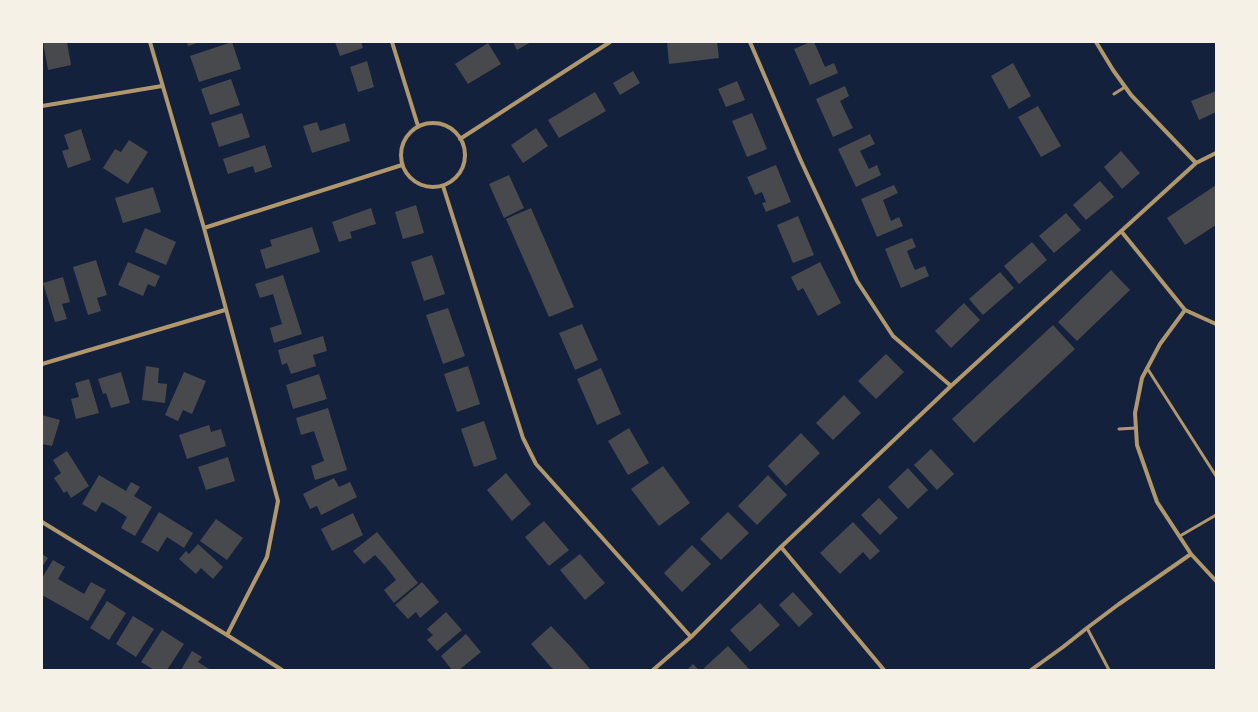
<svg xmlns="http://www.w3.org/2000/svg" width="1258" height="712" font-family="Rubik,sans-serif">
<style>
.building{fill:#48494c}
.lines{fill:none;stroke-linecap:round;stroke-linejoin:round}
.service{stroke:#b1986c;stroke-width:3}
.minor{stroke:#b1986c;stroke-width:4}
</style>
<rect width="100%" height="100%" fill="#14213d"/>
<path class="building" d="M 43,42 L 67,42 L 71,65 L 48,70 Z
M 187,42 L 200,42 L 188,46 Z
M 232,42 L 241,69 L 199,82 L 190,56 Z
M 335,42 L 361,42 L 363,48 L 340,56 Z
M 513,42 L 531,42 L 517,50 Z
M 667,42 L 717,42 L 719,58 L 669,64 Z
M 810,42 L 814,42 L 825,67 L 834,63 L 838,73 L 810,85 L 794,49 Z
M 488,43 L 501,64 L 468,84 L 455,64 Z
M 367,61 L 374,87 L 358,92 L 350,67 Z
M 1013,63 L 1031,96 L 1009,109 L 991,76 Z
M 633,71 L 640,83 L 620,95 L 613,83 Z
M 231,79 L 240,105 L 210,115 L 201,89 Z
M 737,81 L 745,100 L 726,107 L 718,89 Z
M 845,86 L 849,96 L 840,101 L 853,128 L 833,137 L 816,99 Z
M 1216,91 L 1216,112 L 1199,120 L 1191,101 Z
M 595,92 L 606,111 L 559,138 L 548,120 Z
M 1038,106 L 1061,146 L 1041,157 L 1018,117 Z
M 242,113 L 250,137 L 219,147 L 211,123 Z
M 752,113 L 767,149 L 747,157 L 732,121 Z
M 317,122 L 320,131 L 345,123 L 350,141 L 312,153 L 303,126 Z
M 536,128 L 548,146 L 523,163 L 511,145 Z
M 81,129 L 91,160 L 68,168 L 62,151 L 69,149 L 64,135 Z
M 870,134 L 875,144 L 860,151 L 869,169 L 877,165 L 881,175 L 856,187 L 838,149 Z
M 129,140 L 148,152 L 128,184 L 103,168 L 115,149 L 121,152 Z
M 265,145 L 272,167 L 255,173 L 253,166 L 228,174 L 223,159 Z
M 1121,151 L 1140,173 L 1122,189 L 1104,167 Z
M 776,165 L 791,202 L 766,212 L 762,203 L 766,202 L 762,192 L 755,195 L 747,177 Z
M 509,175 L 524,208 L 504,218 L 489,184 Z
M 1100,181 L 1114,197 L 1086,220 L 1073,205 Z
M 894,185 L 898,193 L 883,200 L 891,221 L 899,217 L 903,226 L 877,237 L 861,199 Z
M 1216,185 L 1216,225 L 1185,245 L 1167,218 Z
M 153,187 L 161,212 L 123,223 L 115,198 Z
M 416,205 L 424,233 L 403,239 L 395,212 Z
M 371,208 L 376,224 L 350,232 L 352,238 L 339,242 L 332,222 Z
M 531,208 L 574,307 L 549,317 L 506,219 Z
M 1066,213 L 1081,230 L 1054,253 L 1039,236 Z
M 798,216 L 814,255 L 793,263 L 777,225 Z
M 312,227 L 320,252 L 266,269 L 260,250 L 272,246 L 270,240 Z
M 145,228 L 176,242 L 166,265 L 135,252 Z
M 912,238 L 916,247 L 907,251 L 911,261 L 915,270 L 925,266 L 929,276 L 901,288 L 885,249 Z
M 1032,242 L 1047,260 L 1019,284 L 1004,266 Z
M 432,255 L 445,294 L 424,301 L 411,262 Z
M 96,260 L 107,295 L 97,298 L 101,311 L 88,315 L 73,267 Z
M 128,262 L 160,276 L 155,287 L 148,284 L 143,296 L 118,285 Z
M 820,262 L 841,303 L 818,316 L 803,288 L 798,291 L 791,277 Z
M 1111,270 L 1130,290 L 1077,341 L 1058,322 Z
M 1000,272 L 1014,288 L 983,315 L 969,299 Z
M 283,275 L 302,334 L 274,343 L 270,328 L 282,324 L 273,294 L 260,298 L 255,284 Z
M 63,277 L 70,302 L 62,304 L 67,319 L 55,322 L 43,283 Z
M 964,303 L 980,320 L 951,348 L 935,331 Z
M 448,308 L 465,356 L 443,364 L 426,315 Z
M 582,324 L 598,360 L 575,370 L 559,333 Z
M 1053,325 L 1075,349 L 974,443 L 952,419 Z
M 323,336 L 327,351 L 313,355 L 316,366 L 291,374 L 287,363 L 282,365 L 278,350 Z
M 886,354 L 904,372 L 876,399 L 858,381 Z
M 146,366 L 159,368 L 158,383 L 167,384 L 165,403 L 142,400 Z
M 468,366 L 480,404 L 457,412 L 444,374 Z
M 601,368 L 621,414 L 597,425 L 577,379 Z
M 121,372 L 130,403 L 111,408 L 106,393 L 103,394 L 98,379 Z
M 184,372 L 206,381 L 192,414 L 183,410 L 178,421 L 165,415 Z
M 319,374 L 327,399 L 293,409 L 286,385 Z
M 89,379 L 99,413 L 76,419 L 71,399 L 79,397 L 75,383 Z
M 844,395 L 861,413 L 833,440 L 816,423 Z
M 328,408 L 347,470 L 315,480 L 311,466 L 324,461 L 314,431 L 301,435 L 296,418 Z
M 42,415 L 60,420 L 52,446 L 42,444 Z
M 484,421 L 497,459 L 474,467 L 461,429 Z
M 209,425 L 211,432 L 221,429 L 226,446 L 187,459 L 179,435 Z
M 629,428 L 649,463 L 628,475 L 608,441 Z
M 801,433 L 820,453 L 786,486 L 768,466 Z
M 931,449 L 954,474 L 937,490 L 914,465 Z
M 67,451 L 89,486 L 71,498 L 67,491 L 64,493 L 54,478 L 61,473 L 53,460 Z
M 228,457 L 235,481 L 206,490 L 198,467 Z
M 663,466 L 690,503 L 659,526 L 631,489 Z
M 908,468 L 928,490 L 908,509 L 888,487 Z
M 506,473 L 531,504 L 512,521 L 487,490 Z
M 99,475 L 126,491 L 131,482 L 140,487 L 134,496 L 152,507 L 135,536 L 121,528 L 127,517 L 115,509 L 102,502 L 96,512 L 82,504 Z
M 768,475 L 787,495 L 757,525 L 738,506 Z
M 334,478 L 339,487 L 350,482 L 357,497 L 321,515 L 317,506 L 310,509 L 303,494 Z
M 879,498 L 898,518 L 880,535 L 861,515 Z
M 159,512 L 193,533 L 184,548 L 167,537 L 158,552 L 141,542 Z
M 728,512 L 749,533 L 721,560 L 700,539 Z
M 353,513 L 363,535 L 332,551 L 321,529 Z
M 216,519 L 243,538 L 227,560 L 200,541 Z
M 544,521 L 569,550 L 549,566 L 525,537 Z
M 853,522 L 880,551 L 870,560 L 863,552 L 840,574 L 820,553 Z
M 377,532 L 418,583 L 394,603 L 384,590 L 396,580 L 386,567 L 375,555 L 364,564 L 353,551 Z
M 198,544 L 223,567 L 213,579 L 201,568 L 196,574 L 179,559 L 186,551 L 189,554 Z
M 692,545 L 711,564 L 682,592 L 664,573 Z
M 42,554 L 48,558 L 42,567 Z
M 580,554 L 605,583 L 585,600 L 560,570 Z
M 53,560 L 65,567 L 58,579 L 72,587 L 84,594 L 91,582 L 106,590 L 88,621 L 42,595 L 42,578 Z
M 422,582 L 439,602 L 420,618 L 416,612 L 408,619 L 395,605 Z
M 793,592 L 813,614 L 799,627 L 779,605 Z
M 107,601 L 126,613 L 109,640 L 90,628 Z
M 760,603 L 780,625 L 750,652 L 730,630 Z
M 446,612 L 462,630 L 437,651 L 427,640 L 433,635 L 427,629 Z
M 133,616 L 154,629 L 136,657 L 116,644 Z
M 551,626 L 571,647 L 591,670 L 554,670 L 550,666 L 531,644 Z
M 162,630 L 184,644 L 167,670 L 154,670 L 141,662 Z
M 466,634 L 481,652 L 459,670 L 452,670 L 441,656 Z
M 728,646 L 749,669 L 748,670 L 706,670 L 704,668 Z
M 192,651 L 202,657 L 198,662 L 209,669 L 208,670 L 181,670 Z
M 693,664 L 699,670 L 687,670 Z"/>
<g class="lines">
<path class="service" d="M 1114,94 L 1125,87
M 1147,368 L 1216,476
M 1119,429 L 1136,428
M 1180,536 L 1216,515
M 1087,628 L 1109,670"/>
<path class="minor" d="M 150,42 L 204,228 L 278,501 L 267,557 L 227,635
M 392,42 L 418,126
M 750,42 L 801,161 L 857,281 L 893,336 L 951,386
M 1096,42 L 1113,70 L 1131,95 L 1196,163
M 42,106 L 162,86
M401 155a32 32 0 1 1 64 0a32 32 0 1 1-64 0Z
M 460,139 L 610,42
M 443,186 L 523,438 L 536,464 L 691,637
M 204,228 L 402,165
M 1121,231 L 1185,310 L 1216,324
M 1185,310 L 1160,344 L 1142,378 L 1135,413 L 1137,445 L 1157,502 L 1191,554 L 1216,581
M 42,364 L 225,310
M 42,522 L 227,635 L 282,670
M 781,547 L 884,670
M 653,670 L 691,637 L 781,547 L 951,386 L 1196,163 L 1216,153
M 1031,670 L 1063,647 L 1087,628 L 1119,604 L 1191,554"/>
</g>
<rect width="1258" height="712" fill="none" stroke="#f6f1e7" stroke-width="86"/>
</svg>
